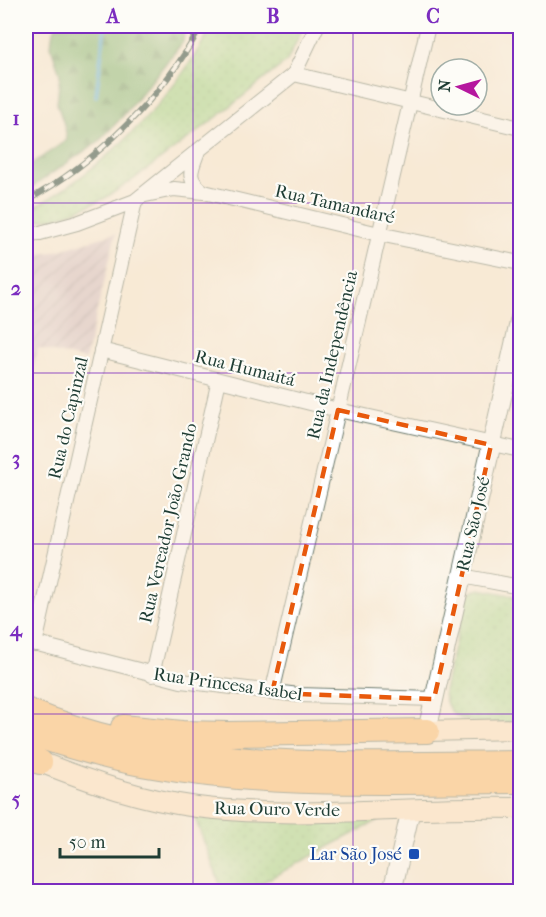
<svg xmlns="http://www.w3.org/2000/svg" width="546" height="917" font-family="'IM FELL French Canon',serif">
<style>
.industrial{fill:url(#industrial-furrows)}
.grass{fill:url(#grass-dots);stroke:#608a5e;stroke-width:1.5}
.forest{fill:url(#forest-firs);stroke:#507a54;stroke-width:1.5}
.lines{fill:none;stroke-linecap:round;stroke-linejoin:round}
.stream{stroke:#5cb3d9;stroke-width:4}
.minor-casing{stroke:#6b7a6d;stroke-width:16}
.tertiary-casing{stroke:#6b7a6d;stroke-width:20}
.secondary-casing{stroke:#6b7a6d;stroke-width:22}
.trunk-casing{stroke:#6b7a6d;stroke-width:26}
.minor{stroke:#fff;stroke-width:14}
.tertiary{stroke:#fff;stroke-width:18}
.secondary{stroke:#fee4c5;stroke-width:20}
.trunk{stroke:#fdbc6f;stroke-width:24}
.rail-casing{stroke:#1f3d34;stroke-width:6}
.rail{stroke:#fdfcf7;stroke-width:4;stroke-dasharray:11;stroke-linecap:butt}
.marked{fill:none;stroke:#e8590c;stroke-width:4.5;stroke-dasharray:12 8;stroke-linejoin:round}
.grid{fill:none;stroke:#7b2cbf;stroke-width:1.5;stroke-opacity:0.55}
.transit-dot{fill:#1a4fb4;stroke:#fdfcf7;stroke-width:2}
.labels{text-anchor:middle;stroke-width:4.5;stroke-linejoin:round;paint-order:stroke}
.street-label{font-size:18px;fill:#1f3d34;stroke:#fdfcf7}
.transit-label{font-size:18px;fill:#164399;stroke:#fdfcf7;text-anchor:end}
.neatline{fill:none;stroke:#7b2cbf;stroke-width:2}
.grid-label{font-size:20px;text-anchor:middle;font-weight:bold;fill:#7b2cbf}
</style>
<defs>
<pattern id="industrial-furrows" width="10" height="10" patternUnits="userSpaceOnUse" patternTransform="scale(1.5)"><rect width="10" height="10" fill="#d2bec4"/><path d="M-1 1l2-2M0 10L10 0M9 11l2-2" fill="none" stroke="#aa9ca0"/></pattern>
<pattern id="grass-dots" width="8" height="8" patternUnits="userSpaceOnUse" patternTransform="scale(1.5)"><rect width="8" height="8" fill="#a1d789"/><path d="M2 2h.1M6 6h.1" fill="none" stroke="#8ab977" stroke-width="1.8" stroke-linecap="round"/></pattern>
<pattern id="forest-firs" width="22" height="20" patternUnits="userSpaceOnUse" patternTransform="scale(1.5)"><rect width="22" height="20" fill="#80b875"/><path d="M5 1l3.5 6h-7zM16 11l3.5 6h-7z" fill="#689761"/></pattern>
</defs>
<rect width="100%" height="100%" fill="#fdfcf7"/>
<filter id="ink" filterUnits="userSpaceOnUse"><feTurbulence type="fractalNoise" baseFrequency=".0167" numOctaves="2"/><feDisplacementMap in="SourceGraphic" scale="12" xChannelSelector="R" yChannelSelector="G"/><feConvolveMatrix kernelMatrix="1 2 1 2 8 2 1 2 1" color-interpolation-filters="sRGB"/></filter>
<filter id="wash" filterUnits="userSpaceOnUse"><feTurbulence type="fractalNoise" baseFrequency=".008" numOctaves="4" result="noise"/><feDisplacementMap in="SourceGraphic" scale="24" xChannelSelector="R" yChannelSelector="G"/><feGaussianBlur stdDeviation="1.35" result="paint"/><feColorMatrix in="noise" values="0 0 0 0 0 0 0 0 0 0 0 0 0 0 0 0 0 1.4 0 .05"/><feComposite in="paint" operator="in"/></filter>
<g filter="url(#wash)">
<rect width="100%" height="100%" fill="#f8ead6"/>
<path class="industrial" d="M 116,233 L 85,360 L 38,348 L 26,403 L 26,256 L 54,252 Z"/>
<path class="grass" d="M 212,26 L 304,26 L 287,61 L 217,117 L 130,182 L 105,198 L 85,207 L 61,216 L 26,223 L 26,212 C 102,171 171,103 212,26 Z
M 480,589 L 520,597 L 520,722 C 491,722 446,732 444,690 L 465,601 L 471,592 Z
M 194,815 L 379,820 L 246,891 L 223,892 Z"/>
<path class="forest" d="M 56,26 L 185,26 L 183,42 L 123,116 L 99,141 L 26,191 L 26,168 L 67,140 L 65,127 L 57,104 L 60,74 L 51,47 L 52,36 Z"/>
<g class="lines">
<path class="stream" d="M 96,96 L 105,26"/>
</g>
</g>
<g filter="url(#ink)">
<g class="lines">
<defs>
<path id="minor" d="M 294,74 L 520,128
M 198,151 C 191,170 185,179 204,192
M 141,196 L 174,189 L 204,192 L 379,234 L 520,263
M 26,234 L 40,233 L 77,223 L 135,201 L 294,74 L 317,26
M 101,350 L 338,410 L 520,450
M 462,576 L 520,587
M 26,641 L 181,681 L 299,695 L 434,699
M 35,644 L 135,201
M 152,675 L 219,380
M 272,693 L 428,26"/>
<path id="tertiary" d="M 427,731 L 520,318
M 392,892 L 411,809"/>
<path id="secondary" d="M 427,731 L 520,729
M 40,762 C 91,782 143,800 197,807 C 304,820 413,805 520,808"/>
<path id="trunk" d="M 26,710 C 181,775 355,764 520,763
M 123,727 L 182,733 L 228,734 L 427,731
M 26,732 C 67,746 110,759 153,766 C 274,788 398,781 520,781
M 26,755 L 40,762"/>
</defs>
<use href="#minor" class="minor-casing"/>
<use href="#tertiary" class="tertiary-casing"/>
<use href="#secondary" class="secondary-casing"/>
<use href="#trunk" class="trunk-casing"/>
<use href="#minor" class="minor"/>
<use href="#tertiary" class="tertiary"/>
<use href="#secondary" class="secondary"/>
<use href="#trunk" class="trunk"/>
<defs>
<path id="rail" d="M 26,201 C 95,164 164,96 201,26"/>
</defs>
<use href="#rail" class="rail-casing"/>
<use href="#rail" class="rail"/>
</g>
</g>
<path d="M0 0H546V917H0ZM 338,410 L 491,445 L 434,699 L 272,693 Z" fill="#f8ead6" fill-opacity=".55" fill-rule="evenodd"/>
<path class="marked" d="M 338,410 L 491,445 L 434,699 L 272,693 Z"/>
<path class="grid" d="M 193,26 L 193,892M 353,26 L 353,892M 26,203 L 520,203M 26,373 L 520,373M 26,544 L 520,544M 26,714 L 520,714"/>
<rect class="transit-dot" x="408" y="848" width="12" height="12" rx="3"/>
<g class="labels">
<g class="street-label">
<text transform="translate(335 204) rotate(13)" y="6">Rua Tamandaré</text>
<text transform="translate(332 355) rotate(-77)" y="6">Rua da Independência</text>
<text transform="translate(245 368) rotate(14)" y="6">Rua Humaitá</text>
<text transform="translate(68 418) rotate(-77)" y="6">Rua do Capinzal</text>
<text transform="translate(168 523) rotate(-77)" y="6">Rua Vereador João Grando</text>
<text transform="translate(473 524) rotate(-77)" y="6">Rua São José</text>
<text transform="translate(228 684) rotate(8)" y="6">Rua Princesa Isabel</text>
<text transform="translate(277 809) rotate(1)" y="6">Rua Ouro Verde</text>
</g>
<g class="transit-label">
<text x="402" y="860">Lar São José</text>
</g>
</g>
<rect width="546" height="917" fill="none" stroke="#fdfcf7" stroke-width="66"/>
<g transform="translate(459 87) rotate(275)"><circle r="28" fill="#fdfcf7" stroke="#a4b0a9" stroke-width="1.5"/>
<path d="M0-4.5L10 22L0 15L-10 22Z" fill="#b5179e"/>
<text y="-9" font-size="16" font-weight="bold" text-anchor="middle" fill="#1f3d34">N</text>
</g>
<path d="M60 848v9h99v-9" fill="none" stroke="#1f3d34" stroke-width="3"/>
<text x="69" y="848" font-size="18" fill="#1f3d34" stroke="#fdfcf7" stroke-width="4.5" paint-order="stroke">50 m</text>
<rect x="33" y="33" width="480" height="851" class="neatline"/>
<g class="grid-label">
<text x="113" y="23">A</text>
<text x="273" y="23">B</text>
<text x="433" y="23">C</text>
<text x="16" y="125">1</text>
<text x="16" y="295">2</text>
<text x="16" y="465">3</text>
<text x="16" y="636">4</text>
<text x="16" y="806">5</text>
</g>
</svg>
